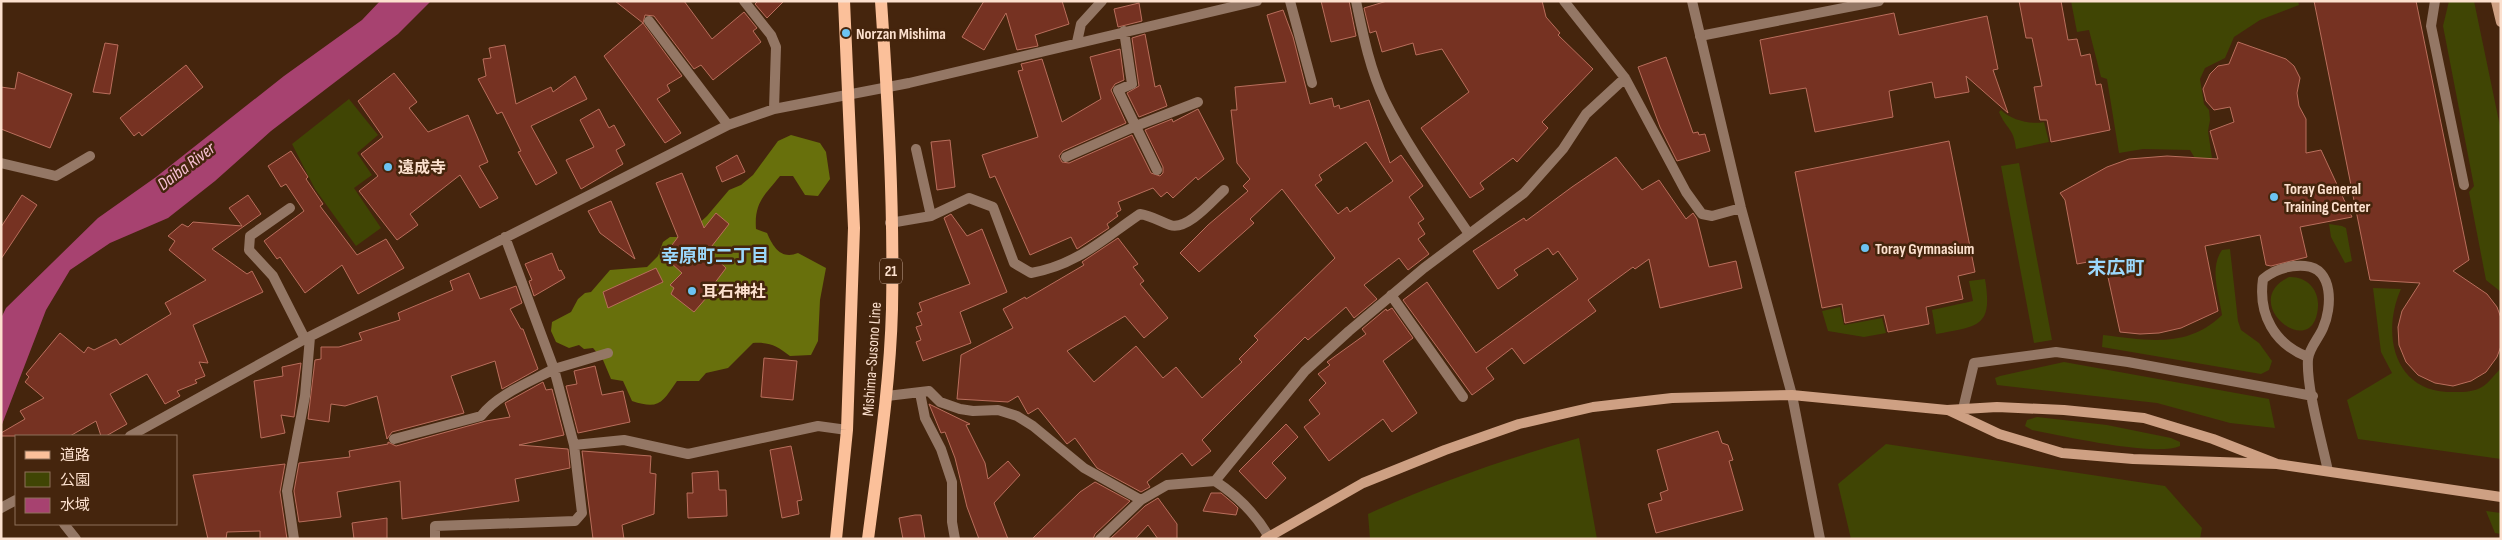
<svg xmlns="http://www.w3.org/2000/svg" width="2502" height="540" font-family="'Sofia Sans Condensed','Noto Sans JP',sans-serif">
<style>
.green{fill:#404504}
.forest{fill:#68700c}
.water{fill:#a74270}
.building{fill:#763222;stroke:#b96e5c;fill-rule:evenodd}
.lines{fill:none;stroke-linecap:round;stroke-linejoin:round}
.lane{stroke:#947765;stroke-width:10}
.street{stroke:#947765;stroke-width:10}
.secondary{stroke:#cea083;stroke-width:10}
.primary{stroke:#fbc09a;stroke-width:12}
.poi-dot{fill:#6cc3f2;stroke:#45250d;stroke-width:2}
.labels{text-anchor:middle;stroke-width:5;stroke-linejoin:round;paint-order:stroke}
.shield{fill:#45250d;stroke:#c5a894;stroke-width:1}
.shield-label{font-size:15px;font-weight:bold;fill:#fce0ce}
.poi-label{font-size:16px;font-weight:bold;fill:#fce0ce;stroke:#45250d;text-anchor:start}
.street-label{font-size:16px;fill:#fce0ce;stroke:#45250d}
.water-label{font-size:18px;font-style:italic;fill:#f8c0d5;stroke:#45250d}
.neighbourhood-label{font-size:18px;font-weight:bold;fill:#9bd8fc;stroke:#45250d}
.quarter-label{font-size:19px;font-weight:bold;fill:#9bd8fc;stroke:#45250d}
</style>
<rect width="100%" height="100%" fill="#45250d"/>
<path class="green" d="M 2071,1 L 2298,1 L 2299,5 L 2260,20 L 2234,37 L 2225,58 L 2205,68 L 2200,79 L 2204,104 L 2209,110 L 2210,120 L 2208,131 L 2212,158 L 2196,160 L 2190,150 L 2143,149 L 2119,153 L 2107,79 L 2101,77 L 2089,30 L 2077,32 Z
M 2449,1 L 2474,1 L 2501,131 L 2501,292 L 2486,280 L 2469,192 L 2474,186 L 2443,26 Z
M 349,99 L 378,135 L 357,153 L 372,175 L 354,188 L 381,228 L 356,246 L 315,189 L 292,144 Z
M 2001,110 C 2011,120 2031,125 2044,122 L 2049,142 L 2016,149 C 2014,128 2006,129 1999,112 Z
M 2019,163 L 2052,340 L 2034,343 L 2001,166 Z
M 2329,224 L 2342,226 L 2346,228 L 2352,261 L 2345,263 L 2331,237 Z
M 2230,249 L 2238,321 L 2241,330 L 2259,343 L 2272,361 L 2269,370 L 2261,374 L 2102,347 L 2103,335 C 2147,340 2187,349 2222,315 C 2219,295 2209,268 2222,250 Z
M 2289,277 C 2306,276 2319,289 2318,306 C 2315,365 2236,302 2289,277 Z
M 1985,279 C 1993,327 1979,326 1936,334 L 1932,310 L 1973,301 L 1969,281 Z
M 2373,288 L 2401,289 C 2382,331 2392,389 2447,392 C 2458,392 2472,393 2482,387 C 2489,383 2495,374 2501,368 L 2501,459 L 2358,439 L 2347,400 L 2392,373 L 2381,352 Z
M 1840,307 L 1844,325 L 1882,318 L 1886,333 L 1864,337 L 1828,331 L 1822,311 Z
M 2064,362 L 2269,399 L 2275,428 L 2230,423 L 2157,403 L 1997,385 L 1995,378 L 2000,376 Z
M 2037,417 L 2107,425 L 2171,438 L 2180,442 L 2180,446 C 2155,457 2063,436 2032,430 L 2025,426 L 2027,420 Z
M 1579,438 L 1597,539 L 1370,539 L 1368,514 C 1437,482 1506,459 1579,438 Z
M 1886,444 L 2165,486 L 2202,528 L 2200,539 L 1851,539 L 1838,484 Z
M 2486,511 L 2501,513 L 2501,534 L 2495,533 Z"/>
<path class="forest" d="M 791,135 L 820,143 L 826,152 L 830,179 L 818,196 L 805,195 L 793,176 L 780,176 C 765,195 754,202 756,229 L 767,233 C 773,247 781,260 798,253 L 826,268 L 820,300 L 818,341 L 811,355 L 790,356 C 777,346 770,342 753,343 L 728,368 L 706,373 L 699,381 L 677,381 C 662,403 659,410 632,401 L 623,381 L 611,379 L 603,360 L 593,348 L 584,349 L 579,345 L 569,348 L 556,342 L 551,331 L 552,322 L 571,312 L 578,299 L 585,293 L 591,292 L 610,270 L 647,267 L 658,256 L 663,242 L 670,237 L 681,237 L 695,227 L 707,216 L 729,190 L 741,185 L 753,175 L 778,141 Z"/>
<path class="water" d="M 380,1 L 431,1 L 398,34 L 271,131 L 215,181 L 168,218 L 110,243 L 70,270 L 46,310 L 1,427 L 1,318 L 6,308 L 98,218 L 156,177 L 284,76 L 362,20 Z"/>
<path class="building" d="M 615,1 L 684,1 L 712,39 L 744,12 L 757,28 L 753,31 L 761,42 L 713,80 L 701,65 L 694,69 L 654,16 L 645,15 L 643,23 Z
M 758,1 L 784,1 L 767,18 L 755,4 Z
M 984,1 L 1062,1 L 1069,24 L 1035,35 L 1038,46 L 1017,50 L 1006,13 L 984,50 L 962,37 Z
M 1321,1 L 1349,1 L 1356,36 L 1331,42 Z
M 1387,1 L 1542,1 L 1546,17 L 1560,33 L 1558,35 L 1593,69 L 1542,122 L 1548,128 L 1517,162 L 1513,158 L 1480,183 L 1484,189 L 1470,198 L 1421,128 L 1469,92 L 1442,49 L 1416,55 L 1413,43 L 1382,52 L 1376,31 L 1370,33 L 1364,8 Z
M 2019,1 L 2061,1 L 2068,40 L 2077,39 L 2081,56 L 2090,54 L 2096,85 L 2101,84 L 2110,130 L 2051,142 L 2047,120 L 2040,120 L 2034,87 L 2042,86 L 2032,38 L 2026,38 Z
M 2314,1 L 2416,1 L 2469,260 L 2453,271 L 2487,294 L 2497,307 L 2501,318 L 2501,346 L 2497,357 L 2486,372 L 2471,381 L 2453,386 L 2435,383 L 2418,375 L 2406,362 L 2399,345 L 2398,327 L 2402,311 L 2420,283 L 2370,280 Z
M 1139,3 L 1142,21 L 1118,27 L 1114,9 Z
M 1283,10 L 1293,37 L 1310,104 L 1332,98 L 1334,107 L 1339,105 L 1340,109 L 1369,100 L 1390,163 L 1401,155 L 1423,186 L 1409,197 L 1424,219 L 1418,223 L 1425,234 L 1418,239 L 1429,254 L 1408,270 L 1399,258 L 1364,285 L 1377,299 L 1354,318 L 1346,307 L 1308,340 L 1305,337 L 1202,440 L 1211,451 L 1192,466 L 1182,453 L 1147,482 L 1150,487 L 1141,492 L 1097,468 L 1075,438 L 1067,444 L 1038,408 L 1028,414 L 1018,396 L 1008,402 L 957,399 L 961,355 L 1013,328 L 1003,309 L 1025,297 L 1026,299 L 1084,265 L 1082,262 L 1118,238 L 1138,264 L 1133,267 L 1144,281 L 1140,284 L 1168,318 L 1144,338 L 1125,316 L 1067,351 L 1094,382 L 1136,346 L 1163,378 L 1176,367 L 1202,398 L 1242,362 L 1239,359 L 1258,340 L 1254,336 L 1335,258 L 1282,189 L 1250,219 L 1254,223 L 1199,272 L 1180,253 L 1208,225 L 1248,191 L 1243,186 L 1250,179 L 1237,163 L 1231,110 L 1237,110 L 1235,87 L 1286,82 L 1267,15 ZM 1366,142 L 1393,181 L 1350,212 L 1347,207 L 1338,214 L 1315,185 L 1322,180 L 1319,175 Z
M 1894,13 L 1899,35 L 1987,16 L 1998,69 L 1993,70 L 2008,113 L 1966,76 L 1969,92 L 1935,98 L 1932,82 L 1889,91 L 1893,117 L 1815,132 L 1806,88 L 1770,94 L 1760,40 Z
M 643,23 L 682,76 L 667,85 L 670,91 L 657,99 L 681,133 L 665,143 L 604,56 Z
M 1145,34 L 1155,87 L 1160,85 L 1167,106 L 1139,117 L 1127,93 L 1139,86 L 1132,38 Z
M 2238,42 L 2286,59 L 2294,66 L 2300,78 L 2297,93 L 2299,106 L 2306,119 L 2306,153 L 2321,150 L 2352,217 L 2300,227 L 2307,257 L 2271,266 L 2266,265 L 2260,235 L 2205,246 L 2218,311 L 2181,328 L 2159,333 L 2140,334 L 2120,332 L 2104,259 L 2077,264 L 2065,200 L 2060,193 L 2107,167 L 2129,159 L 2167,156 L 2218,159 L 2210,131 L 2234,122 L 2230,107 L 2214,110 L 2206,101 L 2203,89 L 2210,74 L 2218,66 L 2229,64 Z
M 105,43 L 118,45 L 110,94 L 93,92 Z
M 505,45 L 516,104 L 551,87 L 553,92 L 575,76 L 587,99 L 531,126 L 557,173 L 536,185 L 518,152 L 521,151 L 502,112 L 497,114 L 478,79 L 486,76 L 483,59 L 491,58 L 489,48 Z
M 1120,49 L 1124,80 L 1115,84 L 1111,90 L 1126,123 L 1063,151 L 1059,156 L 1062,162 L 1069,163 L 1132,135 L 1151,173 L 1160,176 L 1163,173 L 1163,167 L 1145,130 L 1172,119 L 1173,122 L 1198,109 L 1224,159 L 1198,180 L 1196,177 L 1173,198 L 1167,192 L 1161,197 L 1153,188 L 1118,202 L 1121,210 L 1116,213 L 1118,216 L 1107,224 L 1109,228 L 1077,249 L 1071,237 L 1030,255 L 995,176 L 990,178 L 982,155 L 1038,137 L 1018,71 L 1023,70 L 1021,64 L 1042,59 L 1062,122 L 1101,99 L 1090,57 Z
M 1666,57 L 1693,133 L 1698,132 L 1699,135 L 1705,134 L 1710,151 L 1677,161 L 1660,127 L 1638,67 Z
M 186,65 L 203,87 L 142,136 L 139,132 L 134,136 L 120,118 Z
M 18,72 L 72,94 L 50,148 L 1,129 L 1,87 L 15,89 Z
M 394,73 L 417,102 L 409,108 L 428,132 L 468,115 L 488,162 L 479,166 L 498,198 L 480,208 L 460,175 L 410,214 L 418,225 L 397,240 L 359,191 L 378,176 L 361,154 L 383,137 L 358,101 Z
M 599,109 L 609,128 L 614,125 L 625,145 L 616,150 L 623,164 L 581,189 L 566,160 L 594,147 L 580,120 Z
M 950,140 L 955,187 L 937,190 L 931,142 Z
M 1949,141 L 1975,272 L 1958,276 L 1963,299 L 1926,307 L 1929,324 L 1888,332 L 1884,315 L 1845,323 L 1842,304 L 1822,308 L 1795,172 Z
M 291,151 L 308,177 L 306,179 L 323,204 L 320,206 L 357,255 L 386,239 L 404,268 L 358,294 L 342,265 L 305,293 L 280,257 L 277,259 L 264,241 L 304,211 L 286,184 L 281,187 L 268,166 Z
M 737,155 L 745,172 L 722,182 L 716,167 Z
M 1616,157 L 1642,190 L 1659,180 L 1686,219 L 1693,213 L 1697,219 L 1709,267 L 1736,261 L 1742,288 L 1660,308 L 1649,259 L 1635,269 L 1633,267 L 1588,300 L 1596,311 L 1524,364 L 1512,348 L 1486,368 L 1494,379 L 1472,395 L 1403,300 L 1427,282 L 1476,353 L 1578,279 L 1558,251 L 1553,255 L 1548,248 L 1514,270 L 1518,275 L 1498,289 L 1473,251 L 1524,218 L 1526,221 L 1572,187 Z
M 682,173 L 704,228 L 716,213 L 729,224 L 708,251 L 726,268 L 711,288 L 713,290 L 694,312 L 671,294 L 674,288 L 670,285 L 682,273 L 670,262 L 676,255 L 669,249 L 678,237 L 656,183 Z
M 22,195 L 37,205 L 1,259 L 1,227 Z
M 248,195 L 261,214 L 212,249 L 247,274 L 252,271 L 263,292 L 193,325 L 208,363 L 199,362 L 205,376 L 195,380 L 197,383 L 177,391 L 180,396 L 165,404 L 147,374 L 110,394 L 127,424 L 106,436 L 101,436 L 96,421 L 70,436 L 1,436 L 1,433 L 25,419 L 20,411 L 44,398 L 25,382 L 29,377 L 26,374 L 60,333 L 84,353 L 88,347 L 94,350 L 116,339 L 120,345 L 171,314 L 165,303 L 206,280 L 169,250 L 175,241 L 168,236 L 182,224 L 188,227 L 193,222 L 242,226 L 229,208 Z
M 611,201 L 635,259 L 600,233 L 588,211 Z
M 951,214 L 967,236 L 982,229 L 1007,292 L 960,312 L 971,343 L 923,361 L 916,342 L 921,340 L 916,327 L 922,325 L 917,313 L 922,311 L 919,303 L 970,284 L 944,218 Z
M 552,253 L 559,271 L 561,270 L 565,278 L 534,296 L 529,281 L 532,280 L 525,264 Z
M 656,268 L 663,282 L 608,308 L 603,292 Z
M 469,273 L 480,299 L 516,286 L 522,303 L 510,309 L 521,329 L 523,329 L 538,369 L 502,389 L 495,361 L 451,376 L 464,413 L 392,432 L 387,439 L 377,396 L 345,406 L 331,404 L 329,422 L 308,419 L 315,360 L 321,359 L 321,347 L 339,347 L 362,340 L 359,333 L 400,320 L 398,313 L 453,290 L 450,281 Z
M 1392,308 L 1413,338 L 1383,361 L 1417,413 L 1392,432 L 1383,419 L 1329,461 L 1304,427 L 1320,414 L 1309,400 L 1326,383 L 1318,374 L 1330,365 L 1327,362 L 1366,334 L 1362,329 L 1386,309 L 1387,311 Z
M 764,358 L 797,361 L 793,400 L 761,397 Z
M 301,363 L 294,417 L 281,415 L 285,433 L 261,438 L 254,381 L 283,376 L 282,367 Z
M 595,366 L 602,395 L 623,391 L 630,422 L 578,433 L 566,386 L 577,384 L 574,371 Z
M 543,382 L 546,390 L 552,389 L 564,435 L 519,445 L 568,449 L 570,468 L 515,479 L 519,501 L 402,519 L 400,481 L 337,492 L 341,517 L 299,522 L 294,491 L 299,463 L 350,457 L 349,451 L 388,444 L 388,442 L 396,446 L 486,421 L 510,417 L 505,403 Z
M 929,404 L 970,424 L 966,425 L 985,463 L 988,479 L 1008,461 L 1020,475 L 994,503 L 1008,539 L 979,539 L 967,507 L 955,458 L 945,432 L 941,433 Z
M 1286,424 L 1298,437 L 1272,463 L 1286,478 L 1266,499 L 1239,471 Z
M 1718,431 L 1722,443 L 1728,445 L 1733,460 L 1729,461 L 1743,510 L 1656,533 L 1648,504 L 1662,500 L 1660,493 L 1668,490 L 1657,450 Z
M 791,446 L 802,500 L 797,501 L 799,514 L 782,518 L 770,450 Z
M 582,451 L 651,456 L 650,473 L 656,474 L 654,514 L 622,525 L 624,539 L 593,539 Z
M 285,464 L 280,492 L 287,539 L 260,539 L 260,531 L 227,532 L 226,539 L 208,539 L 193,475 Z
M 718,471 L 719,490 L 726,490 L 727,516 L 688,518 L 687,493 L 693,493 L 692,473 Z
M 1095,482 L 1130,501 L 1095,534 L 1093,539 L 1032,539 L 1080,492 Z
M 1211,493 L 1221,493 L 1234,504 L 1238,508 L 1236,515 L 1203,511 Z
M 1158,498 L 1177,524 L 1177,539 L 1158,539 L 1148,525 L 1135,539 L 1110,539 L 1145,506 Z
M 915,515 L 921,515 L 925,539 L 903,539 L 899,518 Z
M 387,518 L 387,539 L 354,539 L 352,523 Z"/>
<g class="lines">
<path class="lane" d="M 1290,1 L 1312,83
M 2435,1 L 2431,26 L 2464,185
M 1700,36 L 1879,1
M 290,208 L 250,236 L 249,250 L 273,276 L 305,339
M 2308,357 C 2274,344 2258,314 2263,279 C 2275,269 2289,265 2305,266 C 2334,268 2332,308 2323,328 C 2319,338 2309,348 2308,359 C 2306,387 2322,442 2328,471
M 1963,409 L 1974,363 L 2056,352 L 2128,362 L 2313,396"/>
<path class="street" d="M 744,1 L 771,35 L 776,47 L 774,109
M 1356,1 C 1363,35 1370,70 1385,101 C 1408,148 1440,191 1469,234
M 1564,1 L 1625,78 L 1686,192 L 1699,210 L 1702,214 L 1712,216 L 1741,208
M 1692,1 L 1741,208 L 1792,395 L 1820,539
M 649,21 L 728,125
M 1124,31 L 1132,84 L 1118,90 L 1157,170
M 1077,42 L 1081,24 L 1102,1
M 916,149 L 931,216
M 1066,157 L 1136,126 L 1198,102
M 1,163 L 56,176 L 90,156
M 890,223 L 931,216 L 969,198 L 993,207 L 1014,263 L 1031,273 C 1077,265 1103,239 1140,214 C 1152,216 1159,221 1170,225 C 1187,231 1212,201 1224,190
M 1391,295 L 1463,397
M 920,393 L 925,418 L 941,449 L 952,482 L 952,522 L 955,539
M 887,396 L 929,391 L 940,402 L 960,409 L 973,411 L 998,410 L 1017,416 L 1033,426 L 1084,468 L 1141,500
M 130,436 L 305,339 L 728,125 L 774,109 L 909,83 L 1257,1
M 394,439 L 481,416 C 498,394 530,382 554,369 L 505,237
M 574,445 L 554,369 L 608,353
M 1215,481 C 1238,496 1255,513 1269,537
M 1,508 L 16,500
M 64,524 L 76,539
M 294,539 L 287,491 L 305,396 L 310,337
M 435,539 L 435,526 L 575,521 L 582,513 L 574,445 L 624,440 L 688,454 L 818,426 L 847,430
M 1100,539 L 1141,500 L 1167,485 L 1215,481 L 1305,371 L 1349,331 L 1424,268 L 1524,193 L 1563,149 L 1586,114 L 1625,78"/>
<path class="secondary" d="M 2496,1 L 2501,22
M 1948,410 L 1999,434 L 2062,453 L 2133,459 L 2277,464 L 2501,497
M 1265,539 L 1363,483 L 1445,450 L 1519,424 L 1593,407 L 1672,398 L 1792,395 L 1947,410 L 1997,407 L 2064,410 L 2144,418 L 2213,439 L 2277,464"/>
<path class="primary" d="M 836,539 L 847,430 L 854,228 L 844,1
M 868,539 C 878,462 890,386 892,309 C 894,206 888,103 881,1"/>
</g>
<g class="poi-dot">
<circle cx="846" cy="33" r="5"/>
<circle cx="388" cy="167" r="5"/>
<circle cx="2274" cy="197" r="5"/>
<circle cx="1865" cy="248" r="5"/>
<circle cx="692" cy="291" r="5"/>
</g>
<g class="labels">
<rect class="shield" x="880" y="258.5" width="22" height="25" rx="4"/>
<g class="shield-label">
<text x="891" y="276">21</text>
</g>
<g class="poi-label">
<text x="856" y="39">Norzan Mishima</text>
<text x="398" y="173">遠成寺</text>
<text x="2284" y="194">Toray General<tspan x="2284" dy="18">Training Center</tspan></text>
<text x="1875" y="254">Toray Gymnasium</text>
<text x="702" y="297">耳石神社</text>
</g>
<g class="street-label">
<text transform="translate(871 359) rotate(-86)" y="6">Mishima-Susono Line</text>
</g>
<g class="water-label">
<text transform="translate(186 166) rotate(-37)" y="6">Daiba River</text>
</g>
<g class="neighbourhood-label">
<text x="715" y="262">幸原町二丁目</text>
</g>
<g class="quarter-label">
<text x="2116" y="274">末広町</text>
</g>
</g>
<rect width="2502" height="540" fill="none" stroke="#fce0ce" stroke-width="5"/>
<rect x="15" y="435" width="162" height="90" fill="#45250d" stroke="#8e705a"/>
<rect x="25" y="451" width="25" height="8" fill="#fbc09a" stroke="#8e705a"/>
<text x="60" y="460" font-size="15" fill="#fce0ce">道路</text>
<rect x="25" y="472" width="25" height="15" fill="#404504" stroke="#8e705a"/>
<text x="60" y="485" font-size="15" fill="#fce0ce">公園</text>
<rect x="25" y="498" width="25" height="15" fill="#a74270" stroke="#8e705a"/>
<text x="60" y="510" font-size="15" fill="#fce0ce">水域</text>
</svg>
